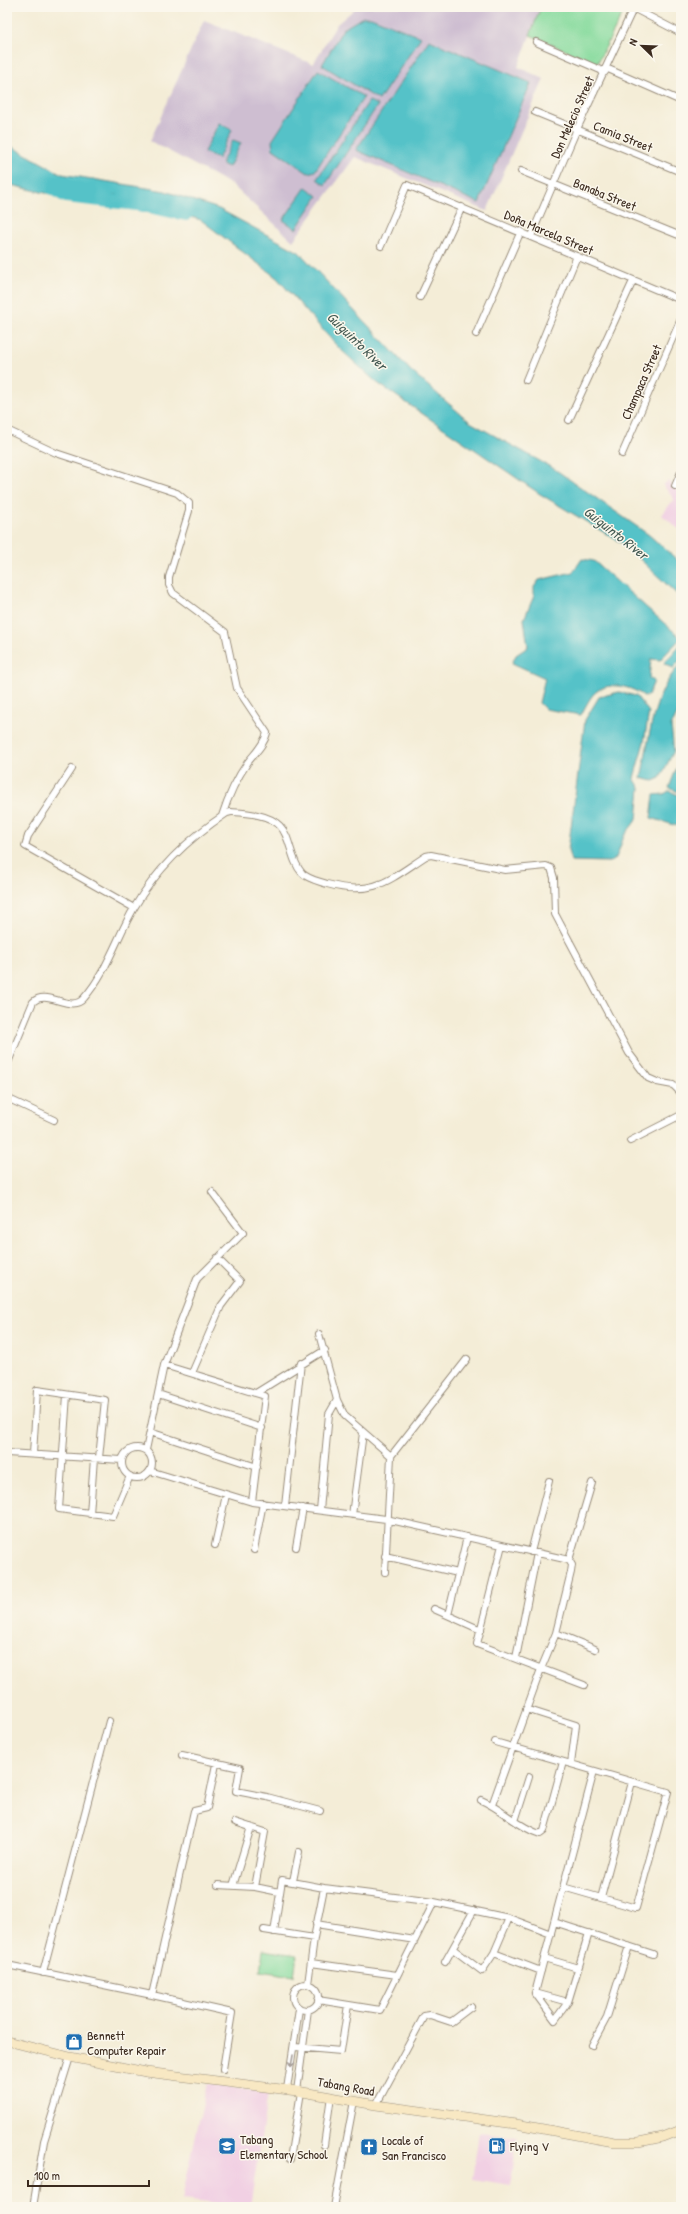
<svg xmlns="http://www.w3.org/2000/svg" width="688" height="2214" font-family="'Patrick Hand',sans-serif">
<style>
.built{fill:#f1d0e3}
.industrial{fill:#cebed1}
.green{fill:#85da9c;stroke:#60825d}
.water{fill:#54c2c8;stroke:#487673}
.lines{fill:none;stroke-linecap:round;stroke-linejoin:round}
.river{stroke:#54c2c8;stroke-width:14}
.minor-casing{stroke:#988c7a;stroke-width:8}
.secondary-casing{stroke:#988c7a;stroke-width:10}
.minor{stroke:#fff;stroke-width:6}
.secondary{stroke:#f8e8c3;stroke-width:9}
.oneway{stroke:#a79f9a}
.labels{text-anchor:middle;stroke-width:3;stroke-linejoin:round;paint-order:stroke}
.street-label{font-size:13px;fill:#3b2a1e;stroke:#fbf7ec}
.poi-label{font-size:13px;fill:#3b2a1e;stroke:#fbf7ec;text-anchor:start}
.water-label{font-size:14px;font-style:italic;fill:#425851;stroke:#fbf7ec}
</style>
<rect width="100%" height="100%" fill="#fbf7ec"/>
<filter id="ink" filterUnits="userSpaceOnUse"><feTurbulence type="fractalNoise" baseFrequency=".025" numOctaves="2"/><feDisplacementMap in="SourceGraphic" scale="8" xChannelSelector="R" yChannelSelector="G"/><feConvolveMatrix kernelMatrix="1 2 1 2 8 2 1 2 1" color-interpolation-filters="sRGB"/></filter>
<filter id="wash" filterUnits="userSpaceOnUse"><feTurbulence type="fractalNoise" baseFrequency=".012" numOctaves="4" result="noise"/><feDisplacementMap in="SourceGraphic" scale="16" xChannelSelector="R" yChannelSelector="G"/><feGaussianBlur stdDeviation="0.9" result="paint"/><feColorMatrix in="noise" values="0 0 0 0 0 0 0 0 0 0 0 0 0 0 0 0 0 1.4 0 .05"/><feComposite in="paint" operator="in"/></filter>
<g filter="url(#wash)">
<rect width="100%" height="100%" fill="#f4edd7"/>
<path class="built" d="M 668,481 L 674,488 L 681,489 L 681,531 L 662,515 L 674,499 L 663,485 Z
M 207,2084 L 268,2093 L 250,2207 L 182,2199 Z
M 479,2133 L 517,2137 L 511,2185 L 472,2179 Z"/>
<path class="industrial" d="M 357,7 L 541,7 L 518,67 L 544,79 L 487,211 L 355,157 L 293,241 L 232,185 L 150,141 L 204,20 L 313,64 L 337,24 Z"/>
<path class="green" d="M 541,7 L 621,7 L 625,9 L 597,64 L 530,35 Z
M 263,1950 L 297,1955 L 294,1976 L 260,1971 Z"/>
<path class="water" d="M 363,17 L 371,17 L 421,37 L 379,100 L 322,65 L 343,29 Z
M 429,40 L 531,83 L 479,203 L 356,150 Z
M 318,70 L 364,97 L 315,171 L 308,173 L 273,149 L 272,141 Z
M 369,101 L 378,105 L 325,185 L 317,179 Z
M 219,123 L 232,130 L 218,159 L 204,152 Z
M 233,140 L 241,143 L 229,167 L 221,164 Z
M 7,144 L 62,174 L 165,191 L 219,209 L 299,252 L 411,371 L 470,422 L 556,470 L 649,535 L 681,563 L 681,598 L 625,545 L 540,494 L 376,382 L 337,346 L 277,278 L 201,220 L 117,195 L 45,193 L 7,184 Z
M 306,187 L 318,196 L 296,229 L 283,220 Z
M 582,559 L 594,561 L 681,638 L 660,660 L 651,659 L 649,678 L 654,681 L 648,696 L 644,696 C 632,687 611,681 597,691 C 590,696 585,708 581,715 L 545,709 L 539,703 L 545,678 L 512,663 L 516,655 L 528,647 L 524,619 L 534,596 L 534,587 L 539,580 L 573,572 Z
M 681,644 L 681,659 L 673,668 L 664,663 Z
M 681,664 L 681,707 L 671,726 L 674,751 L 660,778 L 653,781 L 641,778 C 650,739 651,694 681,664 Z
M 619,692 L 636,696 L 649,712 L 644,742 L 634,778 L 640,788 L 637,819 L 624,836 L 616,858 L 609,862 L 571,861 L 568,850 L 585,720 L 599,697 Z
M 681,762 L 681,793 L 669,788 L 676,769 Z
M 669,791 L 681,796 L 681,827 L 651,818 L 654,795 L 664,794 Z"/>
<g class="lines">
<path class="river" d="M 45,184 L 66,196 L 138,204 L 186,214"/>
</g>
</g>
<g filter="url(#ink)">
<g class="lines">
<defs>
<path id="minor" d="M 633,8 L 681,33
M 536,42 L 605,72
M 606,68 L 681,101
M 535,112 L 681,172
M 521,171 L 681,236
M 531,236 L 577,129 L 634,7
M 381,246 L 407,185 L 681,300
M 420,297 L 462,207
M 476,334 L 521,231
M 526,380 L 577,256
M 569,420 L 633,281
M 7,430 L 56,453 L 177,493 L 189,503 L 189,511 L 169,577 L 169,585 L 173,593 L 225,632 L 237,688 L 267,733 C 264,745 255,753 248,762 C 236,779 228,797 222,816
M 622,454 L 681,319
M 675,486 L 681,472
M 72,769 L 28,836 L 25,846 L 134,908
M 7,1065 L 33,1002 C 47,988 71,1014 84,998 C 107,972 117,937 134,908 C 157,868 189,838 227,813 L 231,812 C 246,813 269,814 280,826 C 291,837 290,860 302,873 C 309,880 319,881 327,884 C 374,897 389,880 426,856 L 431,855 L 505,870 L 546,866 L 551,868 L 554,878 L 555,914 L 629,1053 L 648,1078 L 657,1082 L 673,1085 L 681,1093
M 7,1098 L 54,1120
M 630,1141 L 681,1115
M 319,1334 L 337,1400 L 345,1416 L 391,1456
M 164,1365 L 265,1396 L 252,1502
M 192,1373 L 221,1306 L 240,1281 L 217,1258
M 256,1393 L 325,1350
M 158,1394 L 262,1428
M 67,1395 L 59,1509 L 113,1516 L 130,1476
M 150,1432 L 257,1467
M122 1463a15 15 0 1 1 30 0a15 15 0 1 1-30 0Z
M 146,1450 L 164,1365 L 197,1279 L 243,1233 L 212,1192
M 7,1453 L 122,1460
M 33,1454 L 37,1390 L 105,1400 L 99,1458
M 150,1471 L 252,1502 L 386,1519 L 569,1560 L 572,1565 L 571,1572 L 556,1633 L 541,1669 L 492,1805
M 285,1506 L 301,1363
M 320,1510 L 329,1414 L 337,1400
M 90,1514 L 94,1458
M 352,1515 L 363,1433
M 215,1545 L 226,1495
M 502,1545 L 477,1644 L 584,1685
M 296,1547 L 303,1508
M 254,1550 L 263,1503
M 531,1552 L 549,1481
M 385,1556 L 458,1573
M 569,1560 L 592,1483
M 385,1572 L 391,1456 L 467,1359
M 434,1609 L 481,1630
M 448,1615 L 467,1537
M 556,1633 L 595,1649
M 516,1658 L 537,1553
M 526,1709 L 576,1725 L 571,1764
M 495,1742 L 668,1792 L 636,1908 L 563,1887
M 182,1755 L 240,1768 L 236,1791 L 267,1797 L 320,1811
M 481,1800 C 502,1809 518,1827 540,1834 L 544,1831 L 563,1762
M 515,1821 L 529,1777
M 235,1822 L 265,1832 L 255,1887
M 293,1881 L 299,1852
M 218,1885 L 255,1887 L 279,1892
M 233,1886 L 251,1827
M 601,1898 L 632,1782
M 554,1922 L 653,1954
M 316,1924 L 415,1940
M 264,1930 L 314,1938
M 274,1932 L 282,1880 L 324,1888 L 434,1902
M 453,1949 L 482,1971 L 494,1953 L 509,1918
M 494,1953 L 541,1971
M 544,1958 L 578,1968
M 445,1962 L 474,1910
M 311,1963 L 397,1975
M 7,1965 L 152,1995 L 194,1811 L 207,1808 L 216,1764
M 43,1973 L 109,1721
M293 1997a13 13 0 1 1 26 0a13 13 0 1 1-26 0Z
M 308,1984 L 314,1938 L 324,1888
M 535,1993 L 594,1771
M 535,1993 L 555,2020 L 568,2002 L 589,1933
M 535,1993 L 568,2002
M 152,1995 L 232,2013 L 223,2069
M 318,2000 L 380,2010 L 434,1902 L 509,1918 L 551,1934
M 592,2045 L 607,2017 L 629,1946
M 295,2047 L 341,2051 L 348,2005
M 287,2089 L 299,2009
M 297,2091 L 308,2010
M 376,2105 L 424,2016 L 430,2015 L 451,2022 L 471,2007
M 324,2145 L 331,2096
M 290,2159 L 301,2092
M 33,2207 L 44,2141 L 70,2057
M 334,2207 L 354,2101"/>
<path id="secondary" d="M 7,2041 L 70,2057 L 146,2072 L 297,2091 L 376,2105 L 516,2124 L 614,2142 L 639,2142 L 663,2137 L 681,2130"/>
</defs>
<use href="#minor" class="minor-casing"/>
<use href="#secondary" class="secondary-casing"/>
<use href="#minor" class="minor"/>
<use href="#secondary" class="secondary"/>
</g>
<defs><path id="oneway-shaft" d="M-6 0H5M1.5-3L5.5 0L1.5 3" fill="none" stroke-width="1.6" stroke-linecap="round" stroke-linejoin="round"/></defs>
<use class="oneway" href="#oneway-shaft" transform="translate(292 2061) rotate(100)"/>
</g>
<defs>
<symbol id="shop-square" viewBox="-11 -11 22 22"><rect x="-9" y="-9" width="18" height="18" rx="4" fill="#1f6fb2" stroke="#fbf7ec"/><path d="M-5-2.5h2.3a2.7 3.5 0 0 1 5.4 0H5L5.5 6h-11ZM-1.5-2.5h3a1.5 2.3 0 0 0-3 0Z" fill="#fff"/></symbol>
<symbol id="school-square" viewBox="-11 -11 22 22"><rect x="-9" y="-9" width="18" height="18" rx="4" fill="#1f6fb2" stroke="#fbf7ec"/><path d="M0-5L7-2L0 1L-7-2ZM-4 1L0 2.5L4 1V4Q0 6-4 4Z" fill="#fff"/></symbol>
<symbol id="fuel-square" viewBox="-11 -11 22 22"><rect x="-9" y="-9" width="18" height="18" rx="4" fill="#1f6fb2" stroke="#fbf7ec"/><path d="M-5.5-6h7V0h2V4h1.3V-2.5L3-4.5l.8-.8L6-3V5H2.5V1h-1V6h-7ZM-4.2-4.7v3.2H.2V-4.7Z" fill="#fff"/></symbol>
<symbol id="church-square" viewBox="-11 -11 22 22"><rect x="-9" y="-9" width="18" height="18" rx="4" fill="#1f6fb2" stroke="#fbf7ec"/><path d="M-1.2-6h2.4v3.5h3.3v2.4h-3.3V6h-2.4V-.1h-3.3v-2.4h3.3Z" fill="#fff"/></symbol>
</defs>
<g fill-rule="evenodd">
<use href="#shop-square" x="64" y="2032" width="20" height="20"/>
<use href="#school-square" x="217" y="2136" width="20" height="20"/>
<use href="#fuel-square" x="487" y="2136" width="20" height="20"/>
<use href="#church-square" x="359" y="2137" width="20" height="20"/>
</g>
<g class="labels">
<g class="street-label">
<text transform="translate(572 117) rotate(-66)" y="5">Don Melecio Street</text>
<text transform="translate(623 136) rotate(22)" y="5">Camia Street</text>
<text transform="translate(605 194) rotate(22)" y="5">Banaba Street</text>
<text transform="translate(549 232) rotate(23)" y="5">Doña Marcela Street</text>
<text transform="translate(641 382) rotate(-66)" y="5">Champaca Street</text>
<text transform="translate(346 2086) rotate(10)" y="5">Tabang Road</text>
</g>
<g class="poi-label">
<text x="87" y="2040">Bennett<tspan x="87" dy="15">Computer Repair</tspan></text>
<text x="240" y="2144">Tabang<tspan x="240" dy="15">Elementary School</tspan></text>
<text x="382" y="2145">Locale of<tspan x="382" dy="15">San Francisco</tspan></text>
<text x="510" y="2151">Flying V</text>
</g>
<g class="water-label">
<text transform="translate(357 341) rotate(44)" y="5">Guiguinto River</text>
<text transform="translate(616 533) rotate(38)" y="5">Guiguinto River</text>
</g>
</g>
<rect width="688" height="2214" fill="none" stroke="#fbf7ec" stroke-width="24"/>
<g transform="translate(642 46) rotate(293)" stroke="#fbf7ec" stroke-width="3" paint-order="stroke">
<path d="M0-3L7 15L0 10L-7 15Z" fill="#3b2a1e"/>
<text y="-6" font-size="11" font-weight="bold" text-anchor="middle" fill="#3b2a1e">N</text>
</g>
<path d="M28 2180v6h121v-6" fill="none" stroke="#3b2a1e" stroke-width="2"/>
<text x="34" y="2180" font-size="12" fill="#3b2a1e" stroke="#fbf7ec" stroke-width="3" paint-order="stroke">100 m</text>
</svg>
